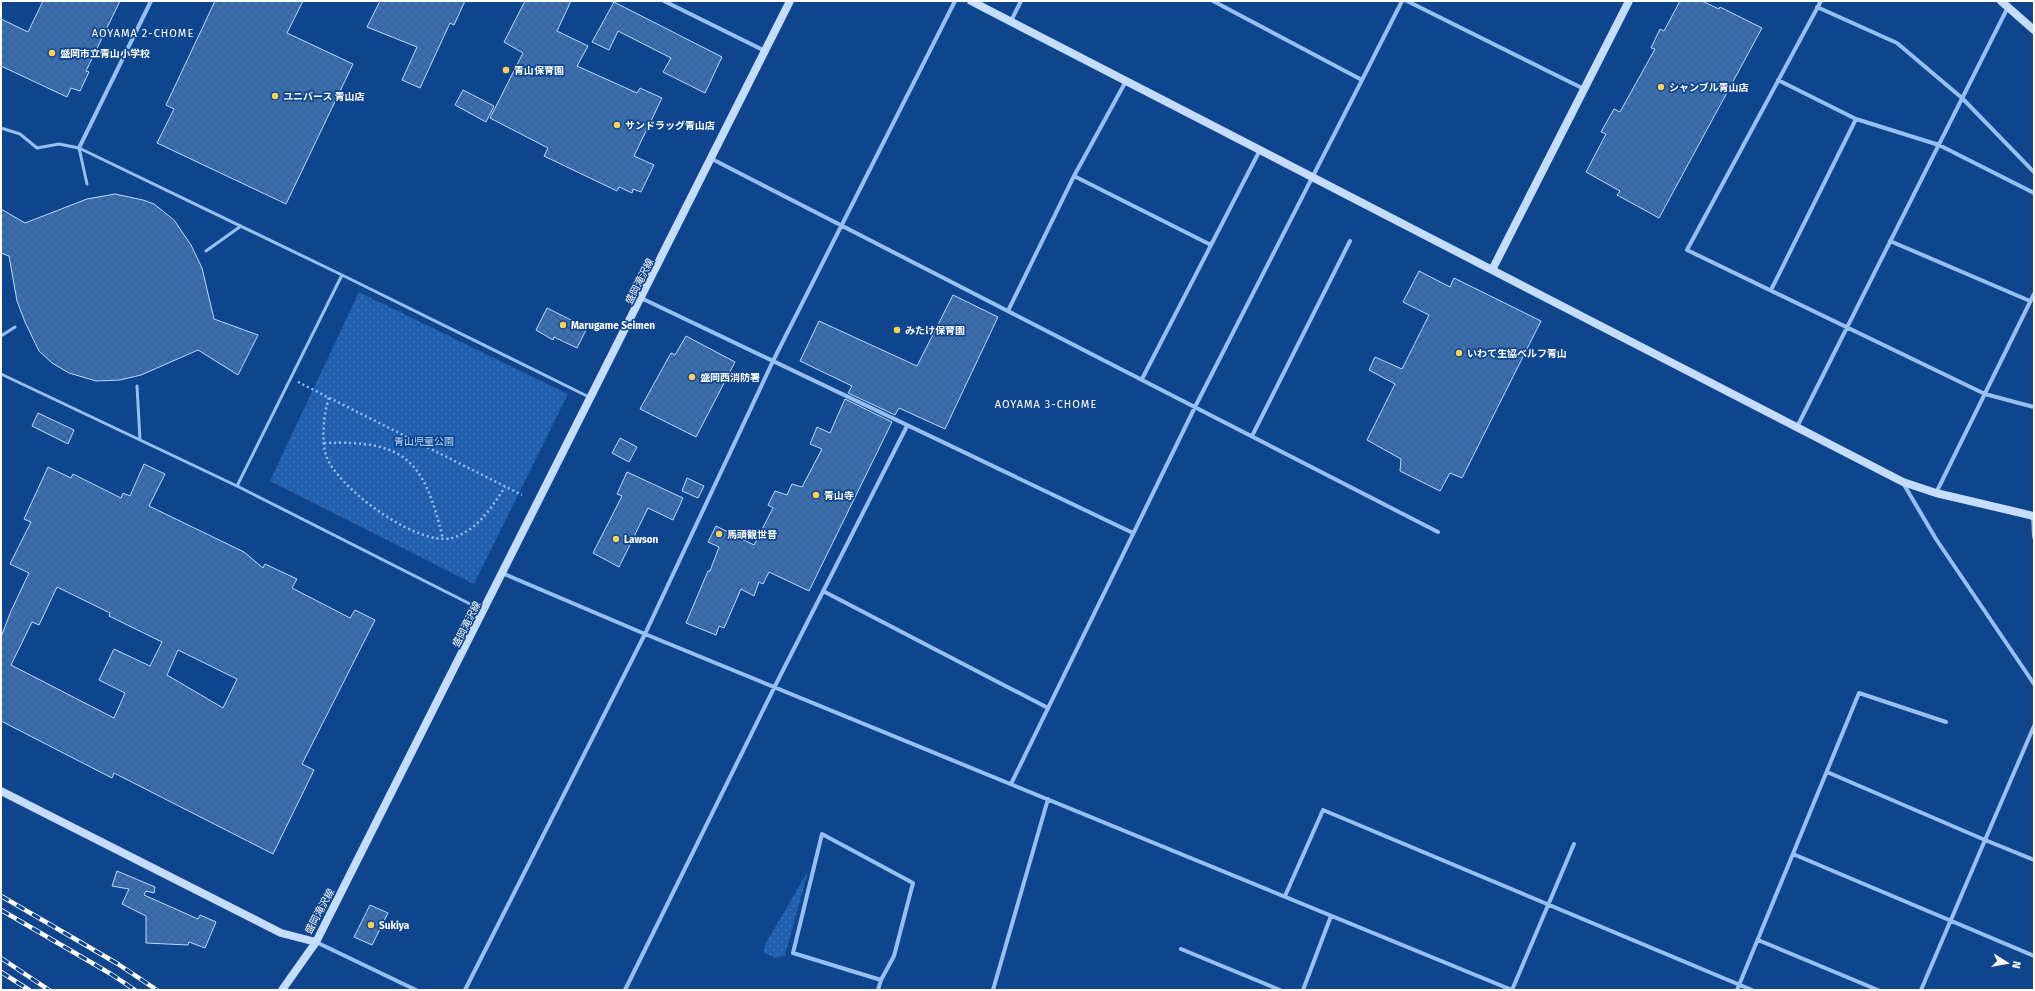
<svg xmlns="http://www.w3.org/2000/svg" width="2035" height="991" font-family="'Fira Sans','Noto Sans JP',sans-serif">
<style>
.green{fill:url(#green-dots)}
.building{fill:url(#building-cross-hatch);stroke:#bddafe;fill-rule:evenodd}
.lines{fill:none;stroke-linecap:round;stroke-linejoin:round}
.path{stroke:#96bff3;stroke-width:2.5;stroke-dasharray:2 3;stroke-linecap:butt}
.lane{stroke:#96bff3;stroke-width:3}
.street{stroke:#96bff3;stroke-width:4}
.secondary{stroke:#c5ddfd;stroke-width:8}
.rail-casing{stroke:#fff;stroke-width:4.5}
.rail{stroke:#0f458d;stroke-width:3;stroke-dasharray:9;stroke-linecap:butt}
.poi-dot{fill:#ffcf58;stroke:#0f458d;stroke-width:1.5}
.labels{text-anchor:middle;stroke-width:3.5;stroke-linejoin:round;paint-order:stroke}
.poi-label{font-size:10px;font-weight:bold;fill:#fff;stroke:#0f458d;text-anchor:start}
.street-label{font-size:10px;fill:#fff;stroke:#0f458d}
.park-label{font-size:10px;fill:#bddafe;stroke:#0f458d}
.neighbourhood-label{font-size:11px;letter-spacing:1px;fill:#fff;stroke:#0f458d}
</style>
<defs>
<pattern id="green-dots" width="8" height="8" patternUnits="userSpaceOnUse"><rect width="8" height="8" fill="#205fad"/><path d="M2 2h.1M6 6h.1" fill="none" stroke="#4177b9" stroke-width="1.8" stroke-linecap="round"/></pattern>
<pattern id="building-cross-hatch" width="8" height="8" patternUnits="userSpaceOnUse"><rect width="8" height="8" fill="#3770b7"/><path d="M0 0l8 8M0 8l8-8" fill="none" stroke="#435c7c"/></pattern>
</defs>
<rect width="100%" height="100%" fill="#0f458d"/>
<path class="green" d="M 359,292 L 568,394 L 474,584 L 270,481 Z
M 808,871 L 785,956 L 775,958 L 763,952 L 766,943 Z"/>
<path class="building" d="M 43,1 L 120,1 L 86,71 L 89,72 L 80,91 L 71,88 L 67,97 L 1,66 L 1,19 L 28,32 Z
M 215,1 L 303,1 L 287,33 L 353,64 L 286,204 L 157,143 L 174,109 L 166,105 Z
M 380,1 L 465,1 L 454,25 L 450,23 L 420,88 L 402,80 L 417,47 L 367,27 Z
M 525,1 L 571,1 L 557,31 L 588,46 L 577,66 L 637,93 L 640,88 L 662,98 L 634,156 L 654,165 L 641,192 L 633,189 L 632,193 L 619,187 L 617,191 L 544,156 L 548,148 L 490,118 L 523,53 L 504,42 Z
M 1680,1 L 1702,1 L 1719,9 L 1720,7 L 1762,28 L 1659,218 L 1617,195 L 1620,191 L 1586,172 L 1606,134 L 1601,132 L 1614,109 L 1620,112 L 1655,49 L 1651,48 L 1660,29 L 1664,31 Z
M 614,2 L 722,57 L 705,93 L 663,72 L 671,58 L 618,31 L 609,50 L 592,42 Z
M 463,90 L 494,106 L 486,122 L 455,105 Z
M 115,194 L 143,200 L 154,204 L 174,220 L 191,245 L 202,268 L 214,319 L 258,335 L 238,375 L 198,350 L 141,375 L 120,380 L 96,381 L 69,373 L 52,363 L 39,351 L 25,322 L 17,301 L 9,256 L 1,253 L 1,209 L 25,223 L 87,199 Z
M 1419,271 L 1450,287 L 1454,278 L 1541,321 L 1462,478 L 1450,473 L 1440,491 L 1400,471 L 1401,459 L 1367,440 L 1395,384 L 1369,370 L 1375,357 L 1402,369 L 1429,315 L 1403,302 Z
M 953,295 L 998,317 L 945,429 L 899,408 L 895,415 L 848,393 L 852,386 L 800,361 L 819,321 L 917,366 Z
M 547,308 L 587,328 L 577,348 L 554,337 L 553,340 L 536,330 Z
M 686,336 L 735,362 L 696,437 L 640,409 L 671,353 L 675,355 Z
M 845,399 L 892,422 L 809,591 L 769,572 L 763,584 L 759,582 L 754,596 L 741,589 L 724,628 L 719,626 L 716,635 L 686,623 L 708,571 L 710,571 L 719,547 L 708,542 L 716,526 L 754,545 L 773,508 L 768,505 L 775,491 L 787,495 L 792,484 L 802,487 L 822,449 L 810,444 L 817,427 L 830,433 Z
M 38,413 L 74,430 L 68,444 L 32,426 Z
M 620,438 L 637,447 L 629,462 L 612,453 Z
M 144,464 L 165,474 L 149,506 L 244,552 L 263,568 L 265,564 L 297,579 L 292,588 L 350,618 L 355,610 L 375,620 L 302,764 L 314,770 L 273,854 L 114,773 L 112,778 L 1,721 L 1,637 L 11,611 L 29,573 L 10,564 L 31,522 L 24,519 L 48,467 L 71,478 L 73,474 L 121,498 L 123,493 L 130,496 ZM 57,587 L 110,613 L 109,616 L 162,642 L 150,666 L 114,649 L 99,680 L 125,693 L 114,718 L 11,665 L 32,622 L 39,625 ZM 178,650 L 237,679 L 223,708 L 167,675 Z
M 627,472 L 683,498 L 673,520 L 648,508 L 619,567 L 593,553 L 622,496 L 617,494 Z
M 687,478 L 704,486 L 698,498 L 682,491 Z
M 117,871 L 155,887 L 154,893 L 146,891 L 144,895 L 198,919 L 200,915 L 216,922 L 205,948 L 189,942 L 188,945 L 146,943 L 146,916 L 122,904 L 129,889 L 112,886 Z
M 370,905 L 388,913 L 372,945 L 354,937 Z"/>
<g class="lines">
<path class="path" d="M 298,382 L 522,495
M 329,398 C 324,412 321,440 326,455 C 336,487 417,547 452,538 C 478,530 491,508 505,487
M 324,443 C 407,440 424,461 443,539"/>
<path class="lane" d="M 1,128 L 20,134 L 37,148 L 59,144 L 79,148 L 342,275 L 589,397
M 79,148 L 87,184
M 206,251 L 241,226
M 1,336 L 15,327
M 1,374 L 237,486 L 482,610
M 137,386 L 140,440
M 237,486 L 342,275"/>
<path class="street" d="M 664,1 L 765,51
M 1407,1 L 1584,89
M 1821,1 L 1687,250 L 1985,394 L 2034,407
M 1817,7 L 1897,43 L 1962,98 L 2034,172
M 1011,21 L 1021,1
M 1362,80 L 1402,1
M 1778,80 L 1856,119
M 79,148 L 151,1
M 712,159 L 1438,532
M 1074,176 L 1126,81
M 1890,241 L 2030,301
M 1771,290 L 1856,119 L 1939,145 L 2034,193
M 641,298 L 1133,533
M 1008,311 L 1074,176 L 1211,245
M 1142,379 L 1260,150
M 1797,427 L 2008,7
M 1252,436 L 1350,241
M 1903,483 L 1936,539 L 2034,684
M 1936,493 L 2034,294
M 2033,516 L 2034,537
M 502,573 L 645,634 L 1512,990
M 823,591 L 1048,708
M 1827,772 L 1985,840 L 2034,726
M 1011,784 L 1195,407 L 1362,80 L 1213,1
M 1793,854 L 2034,956
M 1285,896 L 1323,810 L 1752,990
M 1758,940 L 1878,990
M 316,942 L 416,990
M 1181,949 L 1280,990
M 465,990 L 645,634 L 773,361 L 955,1
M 625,990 L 775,686 L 907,426
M 878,990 L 881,980 L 894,956 L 913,883 L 822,834 L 793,953 L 881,980
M 993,990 L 1048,799
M 1303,990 L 1331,916
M 1512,990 L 1574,844
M 1737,990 L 1859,693 L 1946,722
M 1921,990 L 1985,840 L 2034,860"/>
<path class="secondary" d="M 971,1 L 1903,482 L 1936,493 L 2034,516
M 2001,1 L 2034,30
M 1492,270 L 1629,1
M 1,791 L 281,933 L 316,942
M 282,990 L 316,942 L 790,1"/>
<defs>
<path id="rail" d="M 1,896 L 118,964 L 157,990
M 1,910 L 111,974 L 135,990
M 1,958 L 49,990
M 1,972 L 29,990"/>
</defs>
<use href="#rail" class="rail-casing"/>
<use href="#rail" class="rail"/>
</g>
<g class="poi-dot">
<circle cx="52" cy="53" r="4"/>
<circle cx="506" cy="70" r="4"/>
<circle cx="1661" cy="87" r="4"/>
<circle cx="275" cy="96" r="4"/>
<circle cx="617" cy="125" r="4"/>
<circle cx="563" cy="325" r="4"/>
<circle cx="897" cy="330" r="4"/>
<circle cx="1459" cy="353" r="4"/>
<circle cx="692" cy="377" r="4"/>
<circle cx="816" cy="495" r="4"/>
<circle cx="719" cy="534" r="4"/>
<circle cx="616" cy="539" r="4"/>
<circle cx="371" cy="925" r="4"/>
</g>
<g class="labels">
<g class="poi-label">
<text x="60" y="57">盛岡市立青山小学校</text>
<text x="514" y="74">青山保育園</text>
<text x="1669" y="91">シャンブル青山店</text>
<text x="283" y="100">ユニバース 青山店</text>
<text x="625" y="129">サンドラッグ青山店</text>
<text x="571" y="329">Marugame Seimen</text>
<text x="905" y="334">みたけ保育園</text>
<text x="1467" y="357">いわて生協ベルフ青山</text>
<text x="700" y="381">盛岡西消防署</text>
<text x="824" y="499">青山寺</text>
<text x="727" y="538">馬頭観世音</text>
<text x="624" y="543">Lawson</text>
<text x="379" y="929">Sukiya</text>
</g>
<g class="street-label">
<text transform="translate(639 281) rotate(-63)" y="4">盛岡滝沢線</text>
<text transform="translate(466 624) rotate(-63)" y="4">盛岡滝沢線</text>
<text transform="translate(319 911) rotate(-61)" y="4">盛岡滝沢線</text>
</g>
<g class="park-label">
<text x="424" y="445">青山児童公園</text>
</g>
<g class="neighbourhood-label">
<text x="143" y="37">AOYAMA 2-CHOME</text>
<text x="1046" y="408">AOYAMA 3-CHOME</text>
</g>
</g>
<rect width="2035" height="991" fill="none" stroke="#ffffff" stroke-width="4"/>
<g transform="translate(2007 963) rotate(101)" stroke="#0f458d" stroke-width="3" paint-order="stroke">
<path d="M0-3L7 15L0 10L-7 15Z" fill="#ffffff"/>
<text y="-6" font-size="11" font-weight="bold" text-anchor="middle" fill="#ffffff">N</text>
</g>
</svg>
